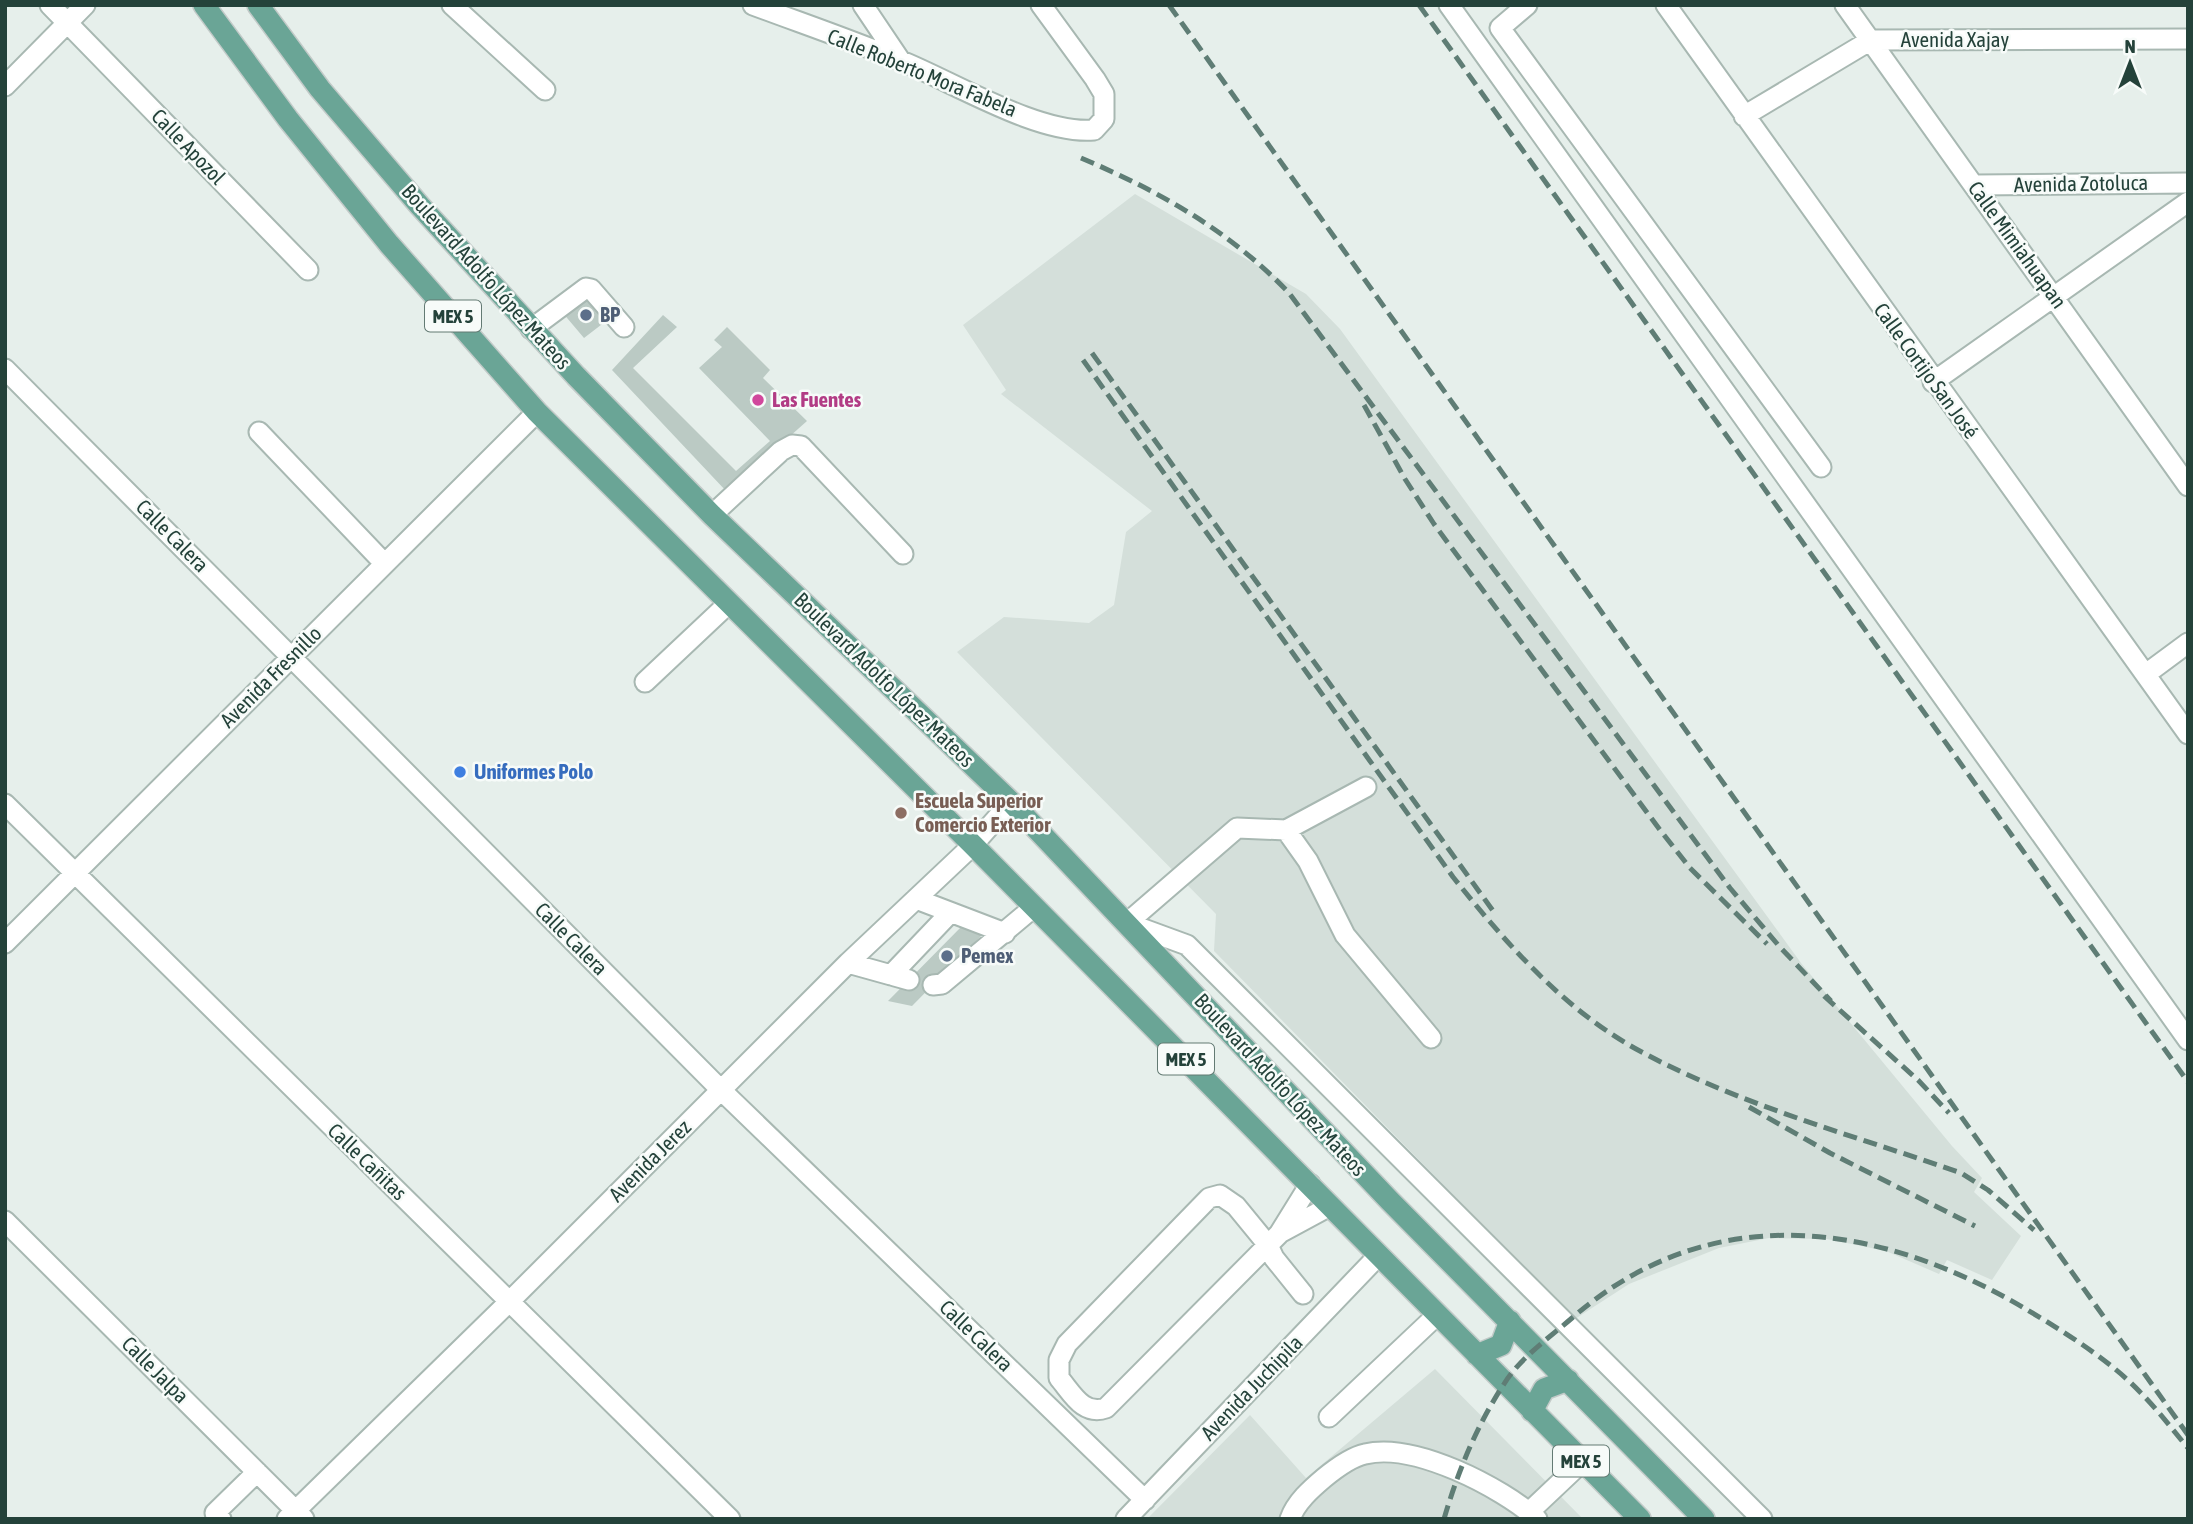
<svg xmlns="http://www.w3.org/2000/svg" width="2193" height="1524" font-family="'Asap Condensed',sans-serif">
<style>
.built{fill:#d4dfda}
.building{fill:#bbcac4}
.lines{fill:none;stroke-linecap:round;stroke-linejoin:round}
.minor-casing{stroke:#a8b8b2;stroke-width:23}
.major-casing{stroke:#c2cac8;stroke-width:24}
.minor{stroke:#fff;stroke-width:19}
.major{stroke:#6aa596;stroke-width:21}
.rail{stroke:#5f7d75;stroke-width:5;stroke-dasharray:14 7;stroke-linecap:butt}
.service-dot{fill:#5c6f8a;stroke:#f7fbf9;stroke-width:2.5}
.hotel-dot{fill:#d1479c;stroke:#f7fbf9;stroke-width:2.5}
.shop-dot{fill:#3f7fe0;stroke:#f7fbf9;stroke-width:2.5}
.education-dot{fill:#8d6e63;stroke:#f7fbf9;stroke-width:2.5}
.labels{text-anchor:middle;stroke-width:5;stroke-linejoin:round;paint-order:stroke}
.shield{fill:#f7fbf9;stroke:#637a73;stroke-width:2}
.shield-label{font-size:19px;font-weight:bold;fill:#24423a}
.street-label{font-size:21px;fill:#24423a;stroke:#f7fbf9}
.service-label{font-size:21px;font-weight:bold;fill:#4e5e75;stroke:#f7fbf9;text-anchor:start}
.hotel-label{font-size:21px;font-weight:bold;fill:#b23c85;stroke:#f7fbf9;text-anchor:start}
.shop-label{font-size:21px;font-weight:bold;fill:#366cbe;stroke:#f7fbf9;text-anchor:start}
.education-label{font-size:21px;font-weight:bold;fill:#785e54;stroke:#f7fbf9;text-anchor:start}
</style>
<rect width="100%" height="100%" fill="#e6efeb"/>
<path class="built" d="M 1135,194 L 1306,294 L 1340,329 L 1801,963 L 1952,1146 L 1982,1178 L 1974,1192 L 2021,1236 L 1992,1280 L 1947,1260 L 1939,1274 L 1886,1251 L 1827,1239 L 1769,1238 L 1719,1248 L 1629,1284 L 1575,1319 L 1214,951 L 1216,914 L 957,652 L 1004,617 L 1089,623 L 1114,605 L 1126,532 L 1152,511 L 1001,394 L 1006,390 L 963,325 Z
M 1435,1369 L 1583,1519 L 1147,1519 L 1250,1415 L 1306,1478 Z"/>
<path class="building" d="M 588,291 L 610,318 L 584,338 L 562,312 Z
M 663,315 L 677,327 L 633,368 L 736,471 L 770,441 L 699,368 L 722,347 L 714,340 L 727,327 L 770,370 L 763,378 L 807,421 L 727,492 L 612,370 Z
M 963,925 L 986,931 L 912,1006 L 888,1001 Z"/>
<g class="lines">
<defs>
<path id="minor" d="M 50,5 L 308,270
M 452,5 L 545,90
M 753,5 C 801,23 851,40 899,60 C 952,81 1038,135 1094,130 L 1104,119 L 1104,94 L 1095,79 L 1041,5
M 863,5 L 900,60
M 1449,5 L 2188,1040
M 1527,5 L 1500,28 L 1821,467
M 1666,5 L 2188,734
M 1845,5 L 2188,486
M 5,86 L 85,5
M 1744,116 L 1871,40 L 2188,39
M 1975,185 L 2188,183
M 531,329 L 586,288 L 591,289 L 624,327
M 5,369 L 720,1089 L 1145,1500
M 1933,382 L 2188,202
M 259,432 L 384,563
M 712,515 L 781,451 L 792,445 L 801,446 L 903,554
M 2146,674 L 2188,643
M 645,682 L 729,603
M 1366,787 L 1286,830 L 1308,861 L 1345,935 L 1431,1038
M 5,804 L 730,1519
M 1286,830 L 1237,828 L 1127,923 L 1187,945 L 1762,1519
M 916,899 L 1005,933
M 5,943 L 537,412
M 848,963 L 909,980
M 891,975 L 950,913
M 933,985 L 942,984 L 1034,907
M 5,1221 L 304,1519
M 1280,1233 L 1330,1206
M 1303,1294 L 1274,1258 L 1268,1245 L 1106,1408 C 1083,1416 1072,1393 1059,1378 L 1059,1360 L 1067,1344 L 1209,1198 L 1220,1195 L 1236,1206 L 1268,1245 L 1279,1234 L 1310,1184
M 1329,1417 L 1437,1315
M 1529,1512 L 1582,1462
M 221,1519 L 215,1513 L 257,1472
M 287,1519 L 510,1301 L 848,963 L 973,845 L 1011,802
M 1126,1519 L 1378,1256
M 1290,1519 C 1296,1502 1311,1489 1324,1478 C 1335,1469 1351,1457 1365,1454 C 1414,1442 1501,1487 1537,1519"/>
<path id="major" d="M 204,5 L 288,119 L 389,244 L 537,412 L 973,845 L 1640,1519
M 258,5 L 320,89 L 420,206 L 576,376 L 712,515 L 1011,802 L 1390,1201 L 1704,1519
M 1477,1355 L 1501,1345 L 1510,1321
M 1532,1411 L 1544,1389 L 1568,1380"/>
</defs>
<use href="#minor" class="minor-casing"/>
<use href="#major" class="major-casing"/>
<use href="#minor" class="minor"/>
<use href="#major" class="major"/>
<path class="rail" d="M 1169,5 L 2188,1435
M 1419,5 L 2188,1082
M 1081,158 C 1159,191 1230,231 1289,293 L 1730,888 L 1779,946 L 1831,1001
M 1092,353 L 1496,915
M 1083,360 L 1453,877 C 1505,942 1563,1009 1638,1050 C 1739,1105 1853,1135 1961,1173 L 1988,1190 L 2034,1230
M 1364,405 L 1405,479 L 1434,524 L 1660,830 L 1690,868 L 1767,944
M 1824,996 L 1918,1080 L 1949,1113
M 1749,1107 L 1830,1153 L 1975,1226
M 1444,1519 C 1458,1471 1477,1425 1504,1384 C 1520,1358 1550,1337 1572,1318 C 1710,1198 1876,1221 2024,1308 C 2060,1329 2111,1361 2140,1392 C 2157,1409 2172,1429 2188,1448"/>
</g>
<g class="service-dot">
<circle cx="586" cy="315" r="7"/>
<circle cx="947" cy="956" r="7"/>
</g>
<circle class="hotel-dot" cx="758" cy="400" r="7"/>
<circle class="shop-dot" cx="460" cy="772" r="7"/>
<circle class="education-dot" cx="901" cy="813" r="7"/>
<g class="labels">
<g class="shield">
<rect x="425" y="300.5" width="56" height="31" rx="5"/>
<rect x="1158" y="1043.5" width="56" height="31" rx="5"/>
<rect x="1553" y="1445.5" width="56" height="31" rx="5"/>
</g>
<g class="shield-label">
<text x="453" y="323">MEX 5</text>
<text x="1186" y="1066">MEX 5</text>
<text x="1581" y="1468">MEX 5</text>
</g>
<g class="street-label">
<text x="1955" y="47">Avenida Xajay</text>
<text transform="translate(922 73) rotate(22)" y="7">Calle Roberto Mora Fabela</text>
<text transform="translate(188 147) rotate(46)" y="7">Calle Apozol</text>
<text transform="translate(2081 184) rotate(-1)" y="7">Avenida Zotoluca</text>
<text transform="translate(2017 245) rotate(54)" y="7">Calle Mimiahuapan</text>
<text transform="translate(486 277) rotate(48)" y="7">Boulevard Adolfo López Mateos</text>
<text transform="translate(1926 371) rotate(54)" y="7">Calle Cortijo San José</text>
<text transform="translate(172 536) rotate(45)" y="7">Calle Calera</text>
<text transform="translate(271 677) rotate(-45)" y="7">Avenida Fresnillo</text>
<text transform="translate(884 680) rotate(44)" y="7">Boulevard Adolfo López Mateos</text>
<text transform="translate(571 939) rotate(45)" y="7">Calle Calera</text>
<text transform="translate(1280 1085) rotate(47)" y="7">Boulevard Adolfo López Mateos</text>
<text transform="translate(650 1161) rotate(-45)" y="7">Avenida Jerez</text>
<text transform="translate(367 1162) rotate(44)" y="7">Calle Cañitas</text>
<text transform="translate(976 1336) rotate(44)" y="7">Calle Calera</text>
<text transform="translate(155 1370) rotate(45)" y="7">Calle Jalpa</text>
<text transform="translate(1252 1388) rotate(-46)" y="7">Avenida Juchipila</text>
</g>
<g class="service-label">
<text x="600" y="322">BP</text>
<text x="961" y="963">Pemex</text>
</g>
<g class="hotel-label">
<text x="772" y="407">Las Fuentes</text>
</g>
<g class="shop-label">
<text x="474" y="779">Uniformes Polo</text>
</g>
<g class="education-label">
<text x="915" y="808">Escuela Superior<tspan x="915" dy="24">Comercio Exterior</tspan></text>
</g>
</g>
<rect width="2193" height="1524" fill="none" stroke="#24423a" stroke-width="14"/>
<g transform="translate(2130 63)" stroke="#f7fbf9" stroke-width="5" paint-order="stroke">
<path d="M0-5L12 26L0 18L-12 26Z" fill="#24423a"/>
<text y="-10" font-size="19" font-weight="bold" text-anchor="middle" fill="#24423a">N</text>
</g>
</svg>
